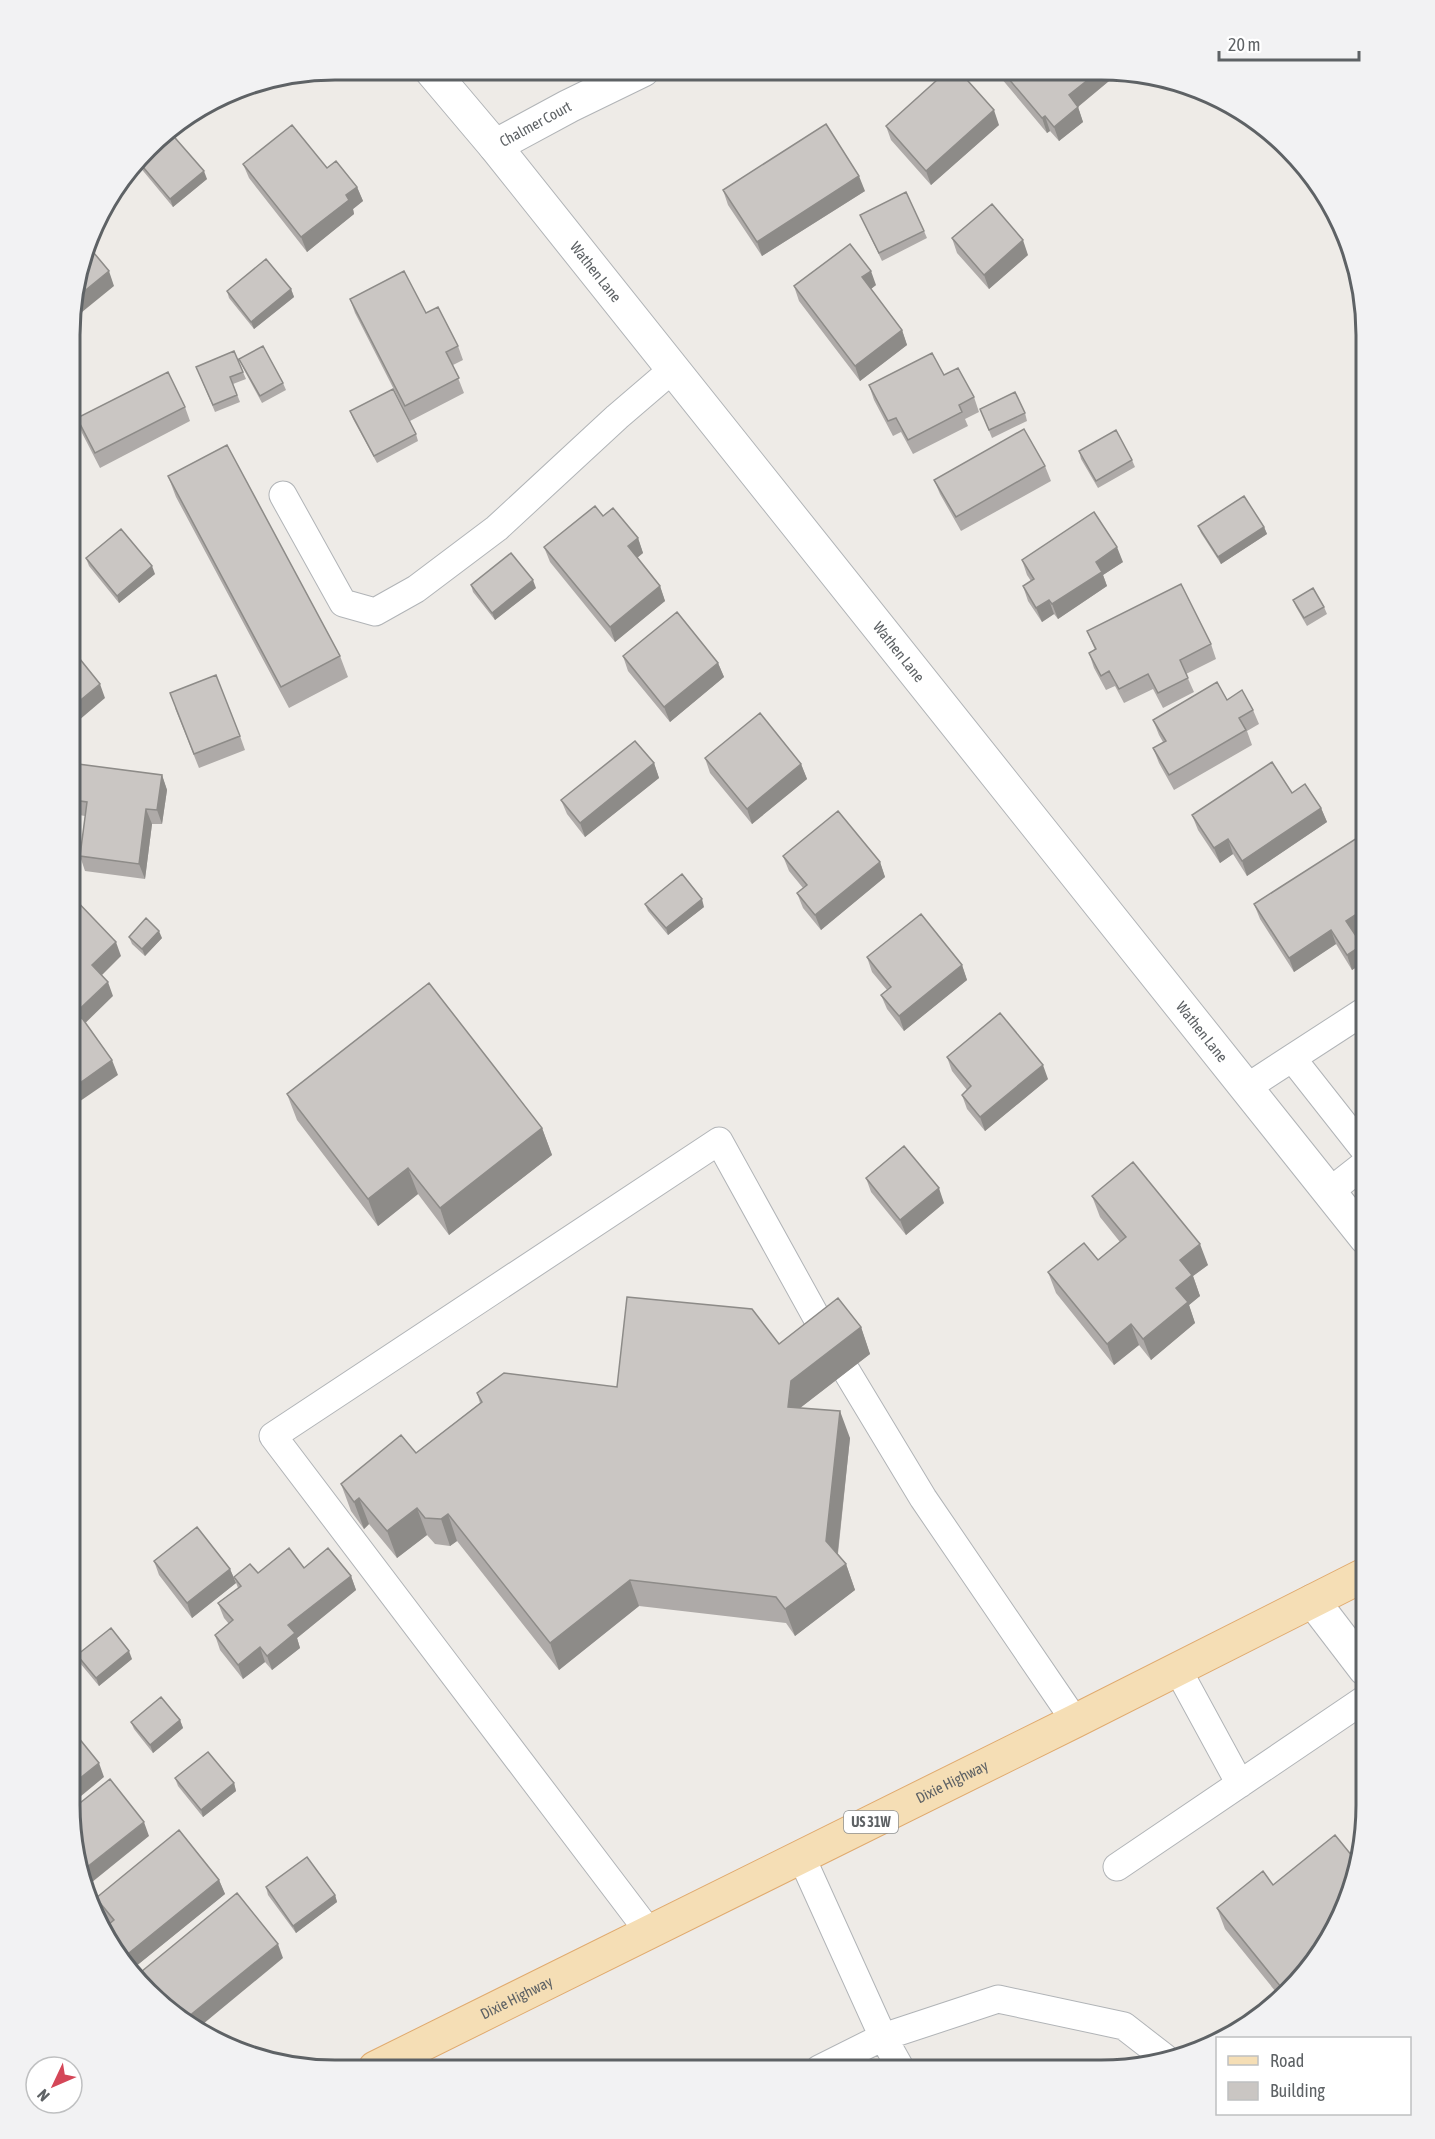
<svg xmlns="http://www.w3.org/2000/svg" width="1435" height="2139" font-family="'Asap Condensed',sans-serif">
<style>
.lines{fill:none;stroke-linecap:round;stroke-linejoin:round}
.service-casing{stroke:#b1b4b7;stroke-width:29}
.minor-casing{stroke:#b1b4b7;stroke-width:35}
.primary-casing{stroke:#e0aa6e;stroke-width:35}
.service{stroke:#fff;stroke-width:27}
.minor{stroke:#fff;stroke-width:33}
.primary{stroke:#f5deb5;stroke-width:33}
.wall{fill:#aeaaa8}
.shaded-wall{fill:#8d8b88}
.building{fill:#cac6c3;stroke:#8d8b88;stroke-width:1.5}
.labels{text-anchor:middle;stroke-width:5;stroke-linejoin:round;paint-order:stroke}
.shield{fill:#fff;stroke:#8e9193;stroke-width:1.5}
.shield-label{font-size:14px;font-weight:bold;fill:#5e6265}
.street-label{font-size:15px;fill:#5e6265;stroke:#fff}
.rim{fill:none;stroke:#5e6265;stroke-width:3}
</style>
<rect width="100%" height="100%" fill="#eeebe7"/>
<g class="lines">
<defs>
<path id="service" d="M 283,495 L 343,603 L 375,612 L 416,589 L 497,528 L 617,417 L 673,369
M 1292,1058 L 1366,1152
M 1246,1088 L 1366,1010
M 1329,1192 L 1366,1163
M 847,1372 L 923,1498 L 1075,1721
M 1178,1670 L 1240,1784
M 801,1856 L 883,2037 L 901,2069
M 1117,1867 L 1365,1699
M 649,1932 L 273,1436 L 719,1141 L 829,1340
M 819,2069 L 883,2037 L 998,1999 L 1124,2026 L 1164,2057"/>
<g id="minor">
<path id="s1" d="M 430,69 L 495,146 L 1366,1238"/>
<path id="s2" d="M 495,146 L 569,106 L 643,70"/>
<path d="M 1313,1601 L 1365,1669"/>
</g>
<g id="primary">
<path id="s3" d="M 375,2068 L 1075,1721 L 1366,1574"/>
</g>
</defs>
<use href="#service" class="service-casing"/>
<use href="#minor" class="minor-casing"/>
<use href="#primary" class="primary-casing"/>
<use href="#service" class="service"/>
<use href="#minor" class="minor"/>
<use href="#primary" class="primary"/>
</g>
<path class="wall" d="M 998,71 L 1121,71 L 1078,107 L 1083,122 L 1059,141 L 1050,131 L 1047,133 L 1001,78 Z
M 999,125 L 931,185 L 891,140 L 886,126 Z
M 149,148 L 207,179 L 173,207 L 139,166 L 138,162 Z
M 243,164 L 327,168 L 357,187 L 363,201 L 353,209 L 354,214 L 307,252 L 249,178 Z
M 723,190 L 865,191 L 762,256 L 728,205 Z
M 860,215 L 924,231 L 927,238 L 882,261 Z
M 952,238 L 1028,255 L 989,289 L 957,253 Z
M 876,285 L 871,289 L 902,330 L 907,345 L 860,381 L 799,301 L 794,286 Z
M 291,289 L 294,297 L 254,329 L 229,298 L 227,291 Z
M 350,299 L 426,313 L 458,346 L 463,360 L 453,365 L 464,393 L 410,421 L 355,313 Z
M 239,359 L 283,383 L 286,390 L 262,403 L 242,366 Z
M 243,372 L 246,379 L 233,384 L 240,402 L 215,412 L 199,374 Z
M 944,375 L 974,397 L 979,412 L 965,419 L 968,426 L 913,454 L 901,432 L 893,436 L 874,400 L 869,385 Z
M 185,407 L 190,421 L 100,468 L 82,433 L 77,418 Z
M 980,409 L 1025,413 L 1027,421 L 992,438 Z
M 350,411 L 416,434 L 418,441 L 377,463 L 353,419 Z
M 1079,451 L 1132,460 L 1135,467 L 1098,488 L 1081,459 Z
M 1045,466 L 1051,481 L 961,531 L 940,494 L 934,480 Z
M 168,476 L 340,656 L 348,677 L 289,708 L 176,497 Z
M 603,516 L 638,538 L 643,553 L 637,558 L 660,586 L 665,601 L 615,642 L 550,562 L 544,547 Z
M 1198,526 L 1264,527 L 1267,534 L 1221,564 L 1201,533 Z
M 86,558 L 155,574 L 119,603 L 89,566 Z
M 1022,560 L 1123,562 L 1103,575 L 1107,586 L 1058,619 L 1054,614 L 1042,622 L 1028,601 L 1023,586 L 1031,581 L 1027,575 Z
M 471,585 L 536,588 L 495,620 L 473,592 Z
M 1293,600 L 1324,607 L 1327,614 L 1307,626 L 1296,607 Z
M 1087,631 L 1211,644 L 1216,659 L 1186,674 L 1194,692 L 1163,708 L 1153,689 L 1124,703 L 1115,686 L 1106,690 L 1094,668 L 1089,653 L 1095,650 Z
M 623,656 L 718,663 L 724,677 L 670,722 L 628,671 Z
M 1227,700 L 1253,710 L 1259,724 L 1247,731 L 1252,745 L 1174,790 L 1159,763 L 1153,748 L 1163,742 L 1159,735 L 1153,720 Z
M 175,708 L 240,736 L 245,750 L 199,768 Z
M 705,758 L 801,764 L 807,779 L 752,824 L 710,773 Z
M 654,763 L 659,778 L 585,837 L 567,814 L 561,800 Z
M 162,775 L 167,790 L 162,824 L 152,824 L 145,879 L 85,871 L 80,856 L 85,816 L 79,815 L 73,800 Z
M 1292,793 L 1321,808 L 1327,822 L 1247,876 L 1233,854 L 1220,863 L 1198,830 L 1192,815 Z
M 1366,852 L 1366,926 L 1355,934 L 1366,955 L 1366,961 L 1352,970 L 1336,944 L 1294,972 L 1260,919 L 1254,904 Z
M 783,856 L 880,862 L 885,877 L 821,930 L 803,908 L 797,893 L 803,888 L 789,871 Z
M 645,904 L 704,907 L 668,935 L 648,911 Z
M 129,937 L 162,938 L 145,956 L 132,944 Z
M 867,957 L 962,965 L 967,980 L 904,1031 L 887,1009 L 881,995 L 887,990 L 872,972 Z
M 947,1057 L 1048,1079 L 985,1131 L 967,1109 L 962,1095 L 967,1090 L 952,1071 Z
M 287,1094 L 542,1128 L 552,1155 L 449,1235 L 418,1194 L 378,1226 L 297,1120 Z
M 866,1178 L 944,1203 L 906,1235 L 871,1192 Z
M 1092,1196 L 1208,1265 L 1193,1276 L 1200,1296 L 1189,1305 L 1195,1323 L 1151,1360 L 1139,1345 L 1114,1365 L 1056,1293 L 1048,1272 L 1098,1260 L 1120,1242 L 1100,1217 Z
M 861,1327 L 870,1354 L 800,1408 L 850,1438 L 838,1554 L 846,1564 L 855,1590 L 795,1636 L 786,1623 L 639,1606 L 559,1670 L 457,1541 L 450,1546 L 435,1544 L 427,1535 L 397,1558 L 369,1524 L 364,1529 L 351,1511 L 341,1484 L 416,1453 L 480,1403 L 477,1393 L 617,1387 L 779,1344 Z
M 154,1561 L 230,1569 L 236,1583 L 192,1618 L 159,1575 Z
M 304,1568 L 351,1576 L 356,1590 L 297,1638 L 300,1648 L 272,1670 L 265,1662 L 243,1679 L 220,1650 L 215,1635 L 229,1624 L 224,1618 L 218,1603 L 238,1588 L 234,1577 Z
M 77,1655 L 132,1659 L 99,1686 L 80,1663 Z
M 180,1720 L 183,1728 L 153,1753 L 134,1729 L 131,1722 Z
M 175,1778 L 234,1783 L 236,1791 L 203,1817 L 178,1786 Z
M 219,1880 L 225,1894 L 130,1971 L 121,1961 L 103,1929 L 110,1923 L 101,1913 L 96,1898 Z
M 1273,1885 L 1311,1966 L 1280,1997 L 1225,1929 L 1217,1908 Z
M 266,1887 L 335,1895 L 337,1902 L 296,1933 L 268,1895 Z"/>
<path class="shaded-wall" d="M 1099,71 L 1121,71 L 1074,110 L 1069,95 Z
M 1078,107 L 1083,122 L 1059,141 L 1054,127 Z
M 994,110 L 999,125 L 931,185 L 926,171 Z
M 1045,116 L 1050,131 L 1047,133 L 1042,118 Z
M 204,171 L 207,179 L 173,207 L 170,199 Z
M 859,176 L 865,191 L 762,256 L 757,242 Z
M 357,187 L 363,201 L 353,209 L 354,214 L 307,252 L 301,237 L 346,195 Z
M 1023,240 L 1028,255 L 989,289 L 984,275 Z
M 109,271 L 114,286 L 71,321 L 71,302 Z
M 871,271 L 876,285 L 867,292 L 862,277 Z
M 291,289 L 294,297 L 254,329 L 251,322 Z
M 902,330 L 907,345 L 860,381 L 855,366 Z
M 1264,527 L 1267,534 L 1221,564 L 1218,557 Z
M 638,538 L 643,553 L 633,561 L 628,546 Z
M 1117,547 L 1123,562 L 1103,575 L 1107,586 L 1058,619 L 1052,604 L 1096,562 Z
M 152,566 L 155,574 L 119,603 L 117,596 Z
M 533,580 L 536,588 L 495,620 L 492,613 Z
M 660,586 L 665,601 L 615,642 L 610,627 Z
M 1049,600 L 1054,614 L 1042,622 L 1036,608 Z
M 718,663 L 724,677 L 670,722 L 664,707 Z
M 100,684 L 105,698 L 71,727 L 71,708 Z
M 654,763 L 659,778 L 585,837 L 580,823 Z
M 801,764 L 807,779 L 752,824 L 747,809 Z
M 162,775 L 167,790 L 162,824 L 157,810 Z
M 1321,808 L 1327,822 L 1247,876 L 1242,861 Z
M 146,809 L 152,824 L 145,879 L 139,864 Z
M 1228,839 L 1233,854 L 1220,863 L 1214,848 Z
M 880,862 L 885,877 L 821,930 L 815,915 Z
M 702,899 L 704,907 L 668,935 L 666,928 Z
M 1366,908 L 1366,926 L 1352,935 L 1346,921 Z
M 1331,930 L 1336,944 L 1294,972 L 1289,958 Z
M 159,931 L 162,938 L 145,956 L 142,949 Z
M 116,942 L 121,956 L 97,980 L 92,965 Z
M 1362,945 L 1366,955 L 1366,961 L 1352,970 L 1347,955 Z
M 962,965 L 967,980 L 904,1031 L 899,1016 Z
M 108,982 L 113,996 L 70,1038 L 70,1018 Z
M 112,1060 L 118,1075 L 70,1108 L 70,1090 Z
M 1043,1065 L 1048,1079 L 985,1131 L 980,1117 Z
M 542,1128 L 552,1155 L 449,1235 L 440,1208 Z
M 408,1168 L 418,1194 L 378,1226 L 368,1199 Z
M 939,1188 L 944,1203 L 906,1235 L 900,1220 Z
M 1200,1244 L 1208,1265 L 1193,1276 L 1200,1296 L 1189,1305 L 1195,1323 L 1151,1360 L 1143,1339 L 1176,1288 L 1180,1260 Z
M 1131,1324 L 1139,1345 L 1114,1365 L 1107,1344 Z
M 861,1327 L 870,1354 L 800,1408 L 788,1407 L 791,1381 Z
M 840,1411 L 850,1438 L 836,1568 L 826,1541 Z
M 359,1498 L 369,1524 L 364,1529 L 354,1502 Z
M 417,1508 L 427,1535 L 397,1558 L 387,1531 Z
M 448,1514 L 457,1541 L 450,1546 L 441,1519 Z
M 846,1564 L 855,1590 L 795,1636 L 785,1609 Z
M 230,1569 L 236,1583 L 192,1618 L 187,1603 Z
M 351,1576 L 356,1590 L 297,1638 L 300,1648 L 272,1670 L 267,1656 L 288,1625 Z
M 630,1580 L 639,1606 L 559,1670 L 550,1643 Z
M 73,1583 L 75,1591 L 69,1596 L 69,1586 Z
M 260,1647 L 265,1662 L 243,1679 L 238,1665 Z
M 129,1651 L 132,1659 L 99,1686 L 96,1678 Z
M 180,1720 L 183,1728 L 153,1753 L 150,1745 Z
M 99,1763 L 104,1777 L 69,1806 L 69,1787 Z
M 234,1783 L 236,1791 L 203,1817 L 201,1810 Z
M 144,1822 L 149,1836 L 86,1887 L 82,1871 Z
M 219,1880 L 225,1894 L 130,1971 L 124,1957 Z
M 335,1895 L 337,1902 L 296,1933 L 293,1926 Z
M 278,1944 L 283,1958 L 197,2029 L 183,2021 Z"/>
<path class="building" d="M 947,71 L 959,71 L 994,110 L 926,171 L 886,126 Z
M 1002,71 L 1099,71 L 1069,95 L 1078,107 L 1054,127 L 1045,116 L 1042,118 Z
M 826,124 L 859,176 L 757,242 L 723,190 Z
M 292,125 L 327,168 L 336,161 L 357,187 L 346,195 L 349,200 L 301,237 L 243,164 Z
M 169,131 L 204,171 L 170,199 L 138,161 L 149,148 Z
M 906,192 L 924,231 L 879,253 L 860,215 Z
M 992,204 L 1023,240 L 984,275 L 952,238 Z
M 850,244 L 871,271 L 862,277 L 902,330 L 855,366 L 794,286 Z
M 89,247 L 109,271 L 71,302 L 71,300 Z
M 266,259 L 291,289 L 251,322 L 227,291 Z
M 404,271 L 426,313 L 438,307 L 458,346 L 446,352 L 459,378 L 405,406 L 350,299 Z
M 263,346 L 283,383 L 260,396 L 239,359 Z
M 234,351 L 243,372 L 230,377 L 237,395 L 213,405 L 196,367 Z
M 932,353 L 944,375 L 958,368 L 974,397 L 959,405 L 962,412 L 908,440 L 896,418 L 888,421 L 869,385 Z
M 168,372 L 185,407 L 95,453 L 77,418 Z
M 393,389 L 416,434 L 374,456 L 350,411 Z
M 1015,392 L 1025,413 L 989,430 L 980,409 Z
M 1024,429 L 1045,466 L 956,517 L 934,480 Z
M 1116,430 L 1132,460 L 1096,481 L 1079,451 Z
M 227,445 L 340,656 L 281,687 L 168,476 Z
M 1244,496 L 1264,527 L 1218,557 L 1198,526 Z
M 595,506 L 603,516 L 613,508 L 638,538 L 628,546 L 660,586 L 610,627 L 544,547 Z
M 1094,512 L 1117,547 L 1096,562 L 1102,572 L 1052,604 L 1049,600 L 1036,608 L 1023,586 L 1034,579 L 1022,560 Z
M 121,529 L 152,566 L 117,596 L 86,558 Z
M 511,553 L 533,580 L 492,613 L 471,585 Z
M 1181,584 L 1211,644 L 1180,660 L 1188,678 L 1158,693 L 1148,674 L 1119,689 L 1109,671 L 1101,676 L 1089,653 L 1096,649 L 1087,631 Z
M 1313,588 L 1324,607 L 1304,618 L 1293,600 Z
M 677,612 L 718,663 L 664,707 L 623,656 Z
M 71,648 L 100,684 L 71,708 Z
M 216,675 L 240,736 L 194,754 L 170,693 Z
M 1217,682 L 1227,700 L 1242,690 L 1253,710 L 1239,718 L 1246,730 L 1169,775 L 1153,748 L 1166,741 L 1153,720 Z
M 760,713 L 801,764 L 747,809 L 705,758 Z
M 635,741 L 654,763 L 580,823 L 561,800 Z
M 1272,762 L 1292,793 L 1305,784 L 1321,808 L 1242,861 L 1228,839 L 1214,848 L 1192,815 Z
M 78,764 L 162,775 L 157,810 L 146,809 L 139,864 L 80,856 L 87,802 L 73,800 Z
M 838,811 L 880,862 L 815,915 L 797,893 L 807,885 L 783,856 Z
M 1357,838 L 1366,852 L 1366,908 L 1346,921 L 1362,945 L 1347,955 L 1331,930 L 1289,958 L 1254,904 Z
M 682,874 L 702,899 L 666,928 L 645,904 Z
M 70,894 L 116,942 L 92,965 L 108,982 L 70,1018 Z
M 921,914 L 962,965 L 899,1016 L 881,995 L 891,987 L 867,957 Z
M 146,918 L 159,931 L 142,949 L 129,937 Z
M 429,983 L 542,1128 L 440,1208 L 408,1168 L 368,1199 L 287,1094 Z
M 1000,1013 L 1043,1065 L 980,1117 L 962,1095 L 971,1086 L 947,1057 Z
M 82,1018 L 112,1060 L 70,1090 L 70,1026 Z
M 904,1146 L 939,1188 L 900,1220 L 866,1178 Z
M 1133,1162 L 1200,1244 L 1180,1260 L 1192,1275 L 1176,1288 L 1188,1302 L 1143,1339 L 1131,1324 L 1107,1344 L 1048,1272 L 1084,1243 L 1098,1260 L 1126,1237 L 1092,1196 Z
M 627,1297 L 752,1309 L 779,1344 L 838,1298 L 861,1327 L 791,1381 L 788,1407 L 840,1411 L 826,1541 L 846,1564 L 785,1609 L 776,1597 L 630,1580 L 550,1643 L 448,1514 L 441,1519 L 425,1518 L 417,1508 L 387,1531 L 359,1498 L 354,1502 L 341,1484 L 401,1435 L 416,1453 L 482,1402 L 477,1393 L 504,1373 L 617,1387 Z
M 197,1527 L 230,1569 L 187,1603 L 154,1561 Z
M 289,1548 L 304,1568 L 328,1548 L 351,1576 L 288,1625 L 295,1633 L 267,1656 L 260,1647 L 238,1665 L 215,1635 L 233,1620 L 218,1603 L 241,1586 L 234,1577 L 250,1564 L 258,1573 Z
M 111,1628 L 129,1651 L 96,1678 L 77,1655 Z
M 161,1697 L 180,1720 L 150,1745 L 131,1722 Z
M 69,1726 L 99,1763 L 69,1787 Z
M 208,1752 L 234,1783 L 201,1810 L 175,1778 Z
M 110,1779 L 144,1822 L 82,1871 L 70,1811 Z
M 179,1830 L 219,1880 L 124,1957 L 103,1929 L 114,1920 L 96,1898 Z
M 1335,1835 L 1357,1862 L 1352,1890 L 1311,1966 L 1285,1992 L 1217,1908 L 1263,1871 L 1273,1885 Z
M 307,1857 L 335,1895 L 293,1926 L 266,1887 Z
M 237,1893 L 278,1944 L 183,2021 L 173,2015 L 146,1989 L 136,1976 Z"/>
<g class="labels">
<rect class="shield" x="844" y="1811" width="54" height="22" rx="4.5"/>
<g class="shield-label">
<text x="871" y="1827">US 31W</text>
</g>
<g class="street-label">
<text dy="5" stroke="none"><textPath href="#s2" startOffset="46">Chalmer Court</textPath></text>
<text dy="5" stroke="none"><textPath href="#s1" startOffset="262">Wathen Lane</textPath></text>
<text dy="5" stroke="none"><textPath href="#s1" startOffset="748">Wathen Lane</textPath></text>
<text dy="5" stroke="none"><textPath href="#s1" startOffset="1234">Wathen Lane</textPath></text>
<text dy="5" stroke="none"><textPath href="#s3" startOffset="644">Dixie Highway</textPath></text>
<text dy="5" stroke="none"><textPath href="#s3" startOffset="158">Dixie Highway</textPath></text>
</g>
</g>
<path d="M0 0H1435V2139H0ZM335 80H1101A255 255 0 0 1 1356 335V1805A255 255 0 0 1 1101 2060H335A255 255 0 0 1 80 1805V335A255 255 0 0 1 335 80Z" fill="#f2f2f3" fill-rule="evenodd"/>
<path class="rim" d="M335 80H1101A255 255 0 0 1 1356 335V1805A255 255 0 0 1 1101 2060H335A255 255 0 0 1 80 1805V335A255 255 0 0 1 335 80Z"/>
<rect x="1216" y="2037" width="195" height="78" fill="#ffffff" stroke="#bfc0c1" stroke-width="1.5"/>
<rect x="1228" y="2056" width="30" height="9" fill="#f5deb5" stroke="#bfc0c1" stroke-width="1.5"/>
<text x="1270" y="2067" font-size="18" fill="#5e6265">Road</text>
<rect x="1228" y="2082" width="30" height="18" fill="#cac6c3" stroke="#bfc0c1" stroke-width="1.5"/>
<text x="1270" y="2097" font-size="18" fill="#5e6265">Building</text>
<g transform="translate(54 2085) rotate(226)"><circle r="28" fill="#ffffff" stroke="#bfc0c1" stroke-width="1.5"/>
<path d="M0-4.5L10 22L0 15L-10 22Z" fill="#d44758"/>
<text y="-9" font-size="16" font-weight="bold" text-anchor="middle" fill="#5e6265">N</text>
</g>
<path d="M1219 51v9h140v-9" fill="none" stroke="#5e6265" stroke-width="3"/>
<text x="1228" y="51" font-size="18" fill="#5e6265" stroke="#ffffff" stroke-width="4.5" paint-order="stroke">20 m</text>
</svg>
